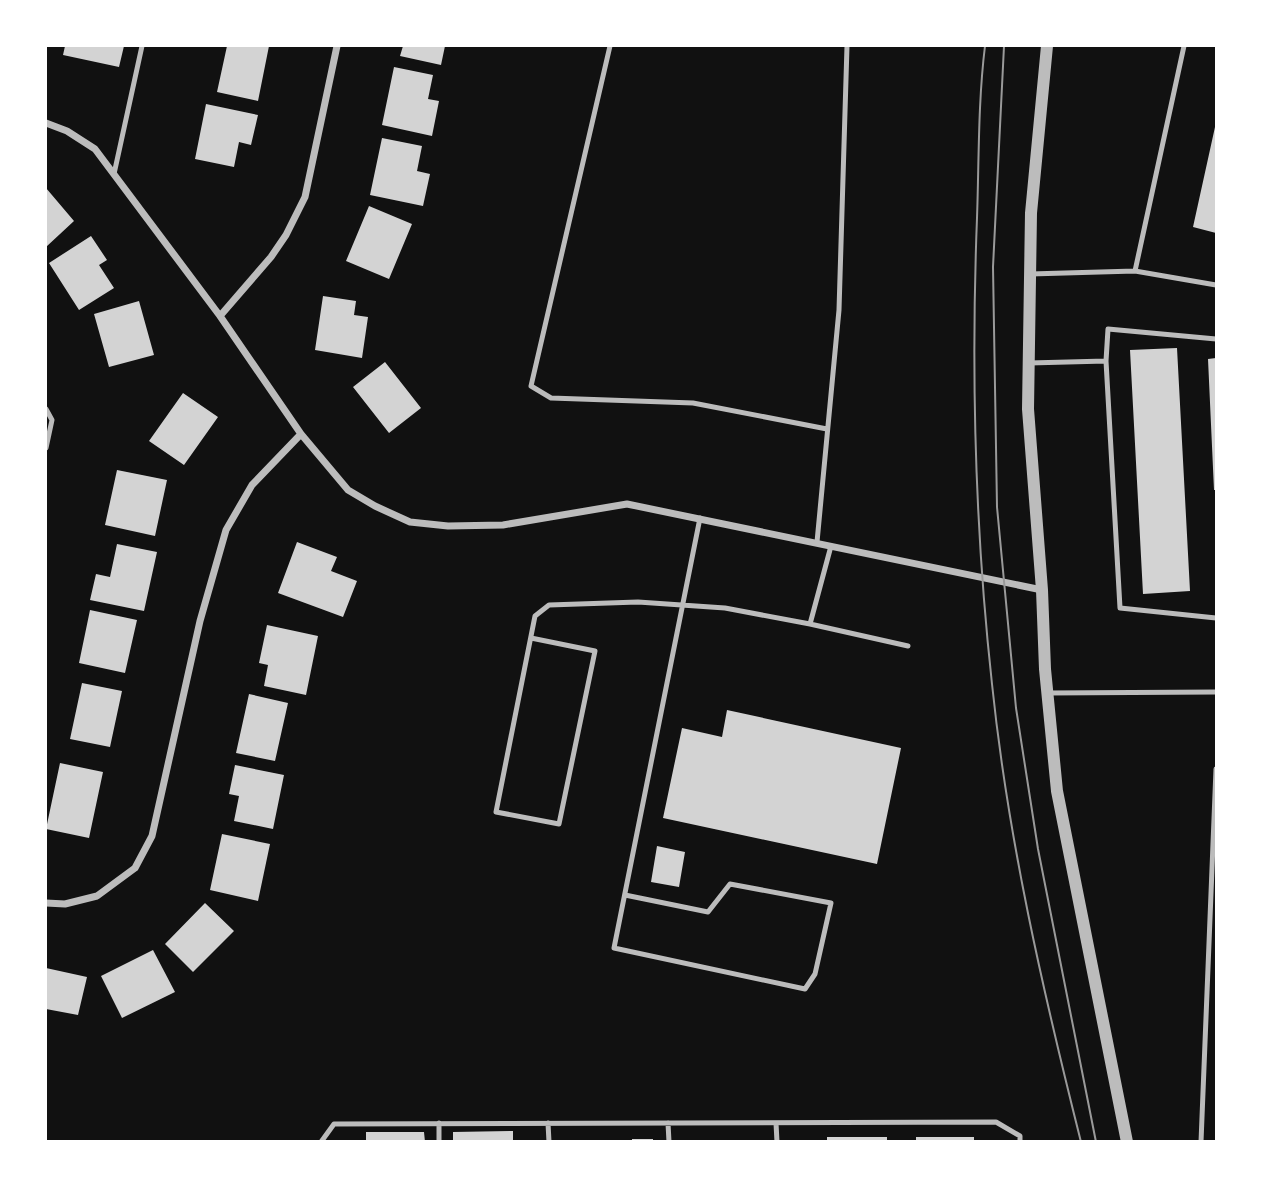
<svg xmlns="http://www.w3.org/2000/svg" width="1262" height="1187" font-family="Quicksand,sans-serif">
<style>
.building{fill:#d3d3d3}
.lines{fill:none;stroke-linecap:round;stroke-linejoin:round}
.service{stroke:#bcbcbc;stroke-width:5}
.minor{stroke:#bcbcbc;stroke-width:7}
.tertiary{stroke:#bcbcbc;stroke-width:12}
.tram{stroke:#9a9a9a;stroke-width:2}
</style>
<rect width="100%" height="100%" fill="#111"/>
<path class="building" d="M 65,46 L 124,46 L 119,67 L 63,55 Z
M 227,46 L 269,46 L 258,101 L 217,92 Z
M 403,46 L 445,46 L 441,65 L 400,56 Z
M 394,67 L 433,75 L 428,99 L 439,101 L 432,136 L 382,125 Z
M 206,104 L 258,115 L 251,145 L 239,142 L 234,167 L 195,159 Z
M 1215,127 L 1216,127 L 1216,233 L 1193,227 Z
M 382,138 L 422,146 L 417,171 L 430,174 L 423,206 L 370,195 Z
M 46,188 L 74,221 L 46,247 Z
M 369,206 L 412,224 L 389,279 L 346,261 Z
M 91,236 L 107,260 L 99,265 L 114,288 L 79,310 L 49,263 Z
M 323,296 L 356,301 L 354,315 L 368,317 L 362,358 L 315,350 Z
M 139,301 L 154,355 L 109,367 L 94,314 Z
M 1177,348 L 1190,591 L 1143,594 L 1130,350 Z
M 1216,358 L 1216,490 L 1214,490 L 1208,359 Z
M 385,362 L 421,408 L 389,433 L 353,387 Z
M 183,393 L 218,417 L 184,465 L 149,441 Z
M 117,470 L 167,480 L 155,536 L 105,525 Z
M 297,542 L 337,557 L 331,571 L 357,581 L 343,617 L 278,593 Z
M 117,544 L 157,552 L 144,611 L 90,600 L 96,574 L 110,577 Z
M 90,610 L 137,620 L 125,673 L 79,663 Z
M 267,625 L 318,636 L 306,695 L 264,686 L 268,665 L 259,663 Z
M 82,683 L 122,691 L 110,747 L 70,739 Z
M 249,694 L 288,703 L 275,761 L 236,753 Z
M 727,710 L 901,748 L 877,864 L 663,818 L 682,728 L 722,737 Z
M 60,763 L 103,772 L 89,838 L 46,829 Z
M 235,765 L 284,775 L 273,829 L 234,821 L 239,796 L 229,794 Z
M 222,834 L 270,844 L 258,901 L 210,890 Z
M 657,846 L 685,852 L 679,887 L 651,882 Z
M 205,903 L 234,931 L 193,972 L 165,944 Z
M 153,950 L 175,992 L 122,1018 L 101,976 Z
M 46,968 L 87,977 L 78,1015 L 46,1009 Z
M 513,1131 L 513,1142 L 453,1142 L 453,1132 Z
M 366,1132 L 424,1132 L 425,1142 L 366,1142 Z
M 827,1137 L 887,1137 L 887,1142 L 827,1142 Z
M 916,1137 L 974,1137 L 974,1142 L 916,1142 Z
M 632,1139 L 653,1139 L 653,1142 L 632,1142 Z"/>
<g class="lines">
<path class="service" d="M 610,46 L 531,386 L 551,398 L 693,403 L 827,429
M 114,174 L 142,46
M 1135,271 L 1216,285
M 1030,274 L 1135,271 L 1184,46
M 1216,339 L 1108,329 L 1106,361 L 1120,608 L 1216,618
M 1029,363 L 1106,361
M 46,409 L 52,420 L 46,448
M 817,542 L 839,310 L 847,46
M 810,624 L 908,646
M 531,638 L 595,651 L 559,824 L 496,812 L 535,616 L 549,605 L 638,602 L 725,608 L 810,624 L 831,546
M 1048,693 L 1216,692
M 625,895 L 708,912 L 730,884 L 831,903 L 815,974 L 805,989 L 614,948 L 700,518
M 439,1123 L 439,1142
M 548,1123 L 549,1142
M 668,1123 L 669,1142
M 776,1123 L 777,1142
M 321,1142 L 334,1124 L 996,1122 L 1020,1136 L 1020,1142
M 1201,1142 L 1216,769"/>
<path class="minor" d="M 46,123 L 67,131 L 95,149 L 220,316 L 301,434 L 348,490 L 375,506 L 410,522 L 448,526 L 503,525 L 627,504 L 1042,590
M 220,316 L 271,257 L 286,235 L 305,197 L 337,46
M 46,903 L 65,904 L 97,896 L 135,868 L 152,836 L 200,621 L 226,530 L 252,485 L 301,434"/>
<path class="tertiary" d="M 1047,46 L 1031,213 L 1028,409 L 1042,590 L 1045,669 L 1057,791 L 1127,1142"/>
<path class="tram" d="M 985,46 C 978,102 979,161 977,218 C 971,372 975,529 992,684 C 1008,839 1043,991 1081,1142
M 1004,46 L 993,267 L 997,507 L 1016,708 L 1038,849 L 1096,1142"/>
</g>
<rect width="1262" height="1187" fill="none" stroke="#ffffff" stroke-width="94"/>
</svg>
